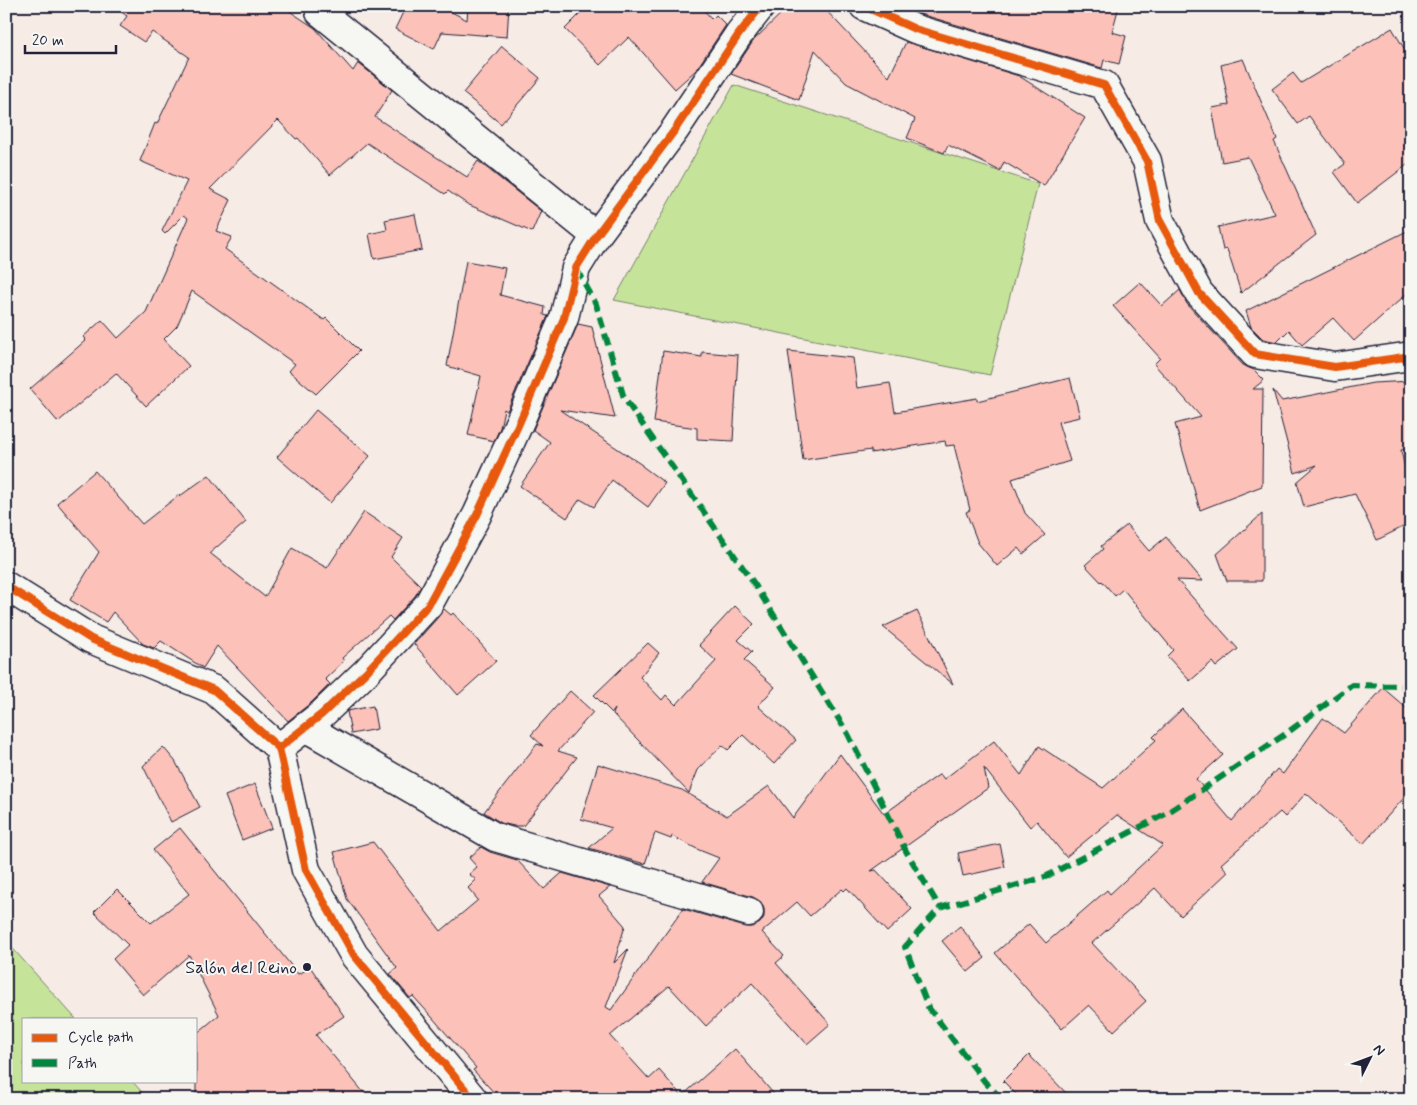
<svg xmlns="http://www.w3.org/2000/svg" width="1417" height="1105" font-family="Mynerve,sans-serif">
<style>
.green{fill:#c6e39a;stroke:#74826a}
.building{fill:#fcc1b8;stroke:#22223b}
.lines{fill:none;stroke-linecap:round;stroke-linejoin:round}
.street-casing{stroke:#22223b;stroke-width:31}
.secondary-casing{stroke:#22223b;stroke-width:31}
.street{stroke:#f6f6f2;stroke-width:28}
.secondary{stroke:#f6f6f2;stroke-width:28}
.quiet{stroke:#00873e;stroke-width:6;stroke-dasharray:12 6;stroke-linecap:butt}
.cycleway-casing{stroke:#f6f6f2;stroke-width:11}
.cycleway{stroke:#e8590c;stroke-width:8}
.poi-dot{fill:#22223b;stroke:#f6f6f2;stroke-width:2}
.labels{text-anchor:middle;stroke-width:4;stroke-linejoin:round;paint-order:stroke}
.poi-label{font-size:18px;fill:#22223b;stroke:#f6f6f2;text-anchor:end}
</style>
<rect width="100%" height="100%" fill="#f7ebe6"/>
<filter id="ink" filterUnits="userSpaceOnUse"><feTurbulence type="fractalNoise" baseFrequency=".02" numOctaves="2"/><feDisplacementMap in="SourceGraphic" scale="10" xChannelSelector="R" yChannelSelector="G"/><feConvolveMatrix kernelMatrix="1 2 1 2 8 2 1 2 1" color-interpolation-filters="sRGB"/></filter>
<g filter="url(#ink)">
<path class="green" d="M 734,85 L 1038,184 L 990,375 L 614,300 Z
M 6,941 L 76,1019 L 24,1019 L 24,1081 L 132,1081 L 148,1099 L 6,1099 Z"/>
<path class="building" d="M 113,6 L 282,6 L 315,28 L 353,71 L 358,63 L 392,90 L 375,117 L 467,177 L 478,161 L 541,211 L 532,232 L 467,204 L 448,191 L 445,194 L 367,143 L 330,175 L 298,138 L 296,139 L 278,120 L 210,189 L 231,200 L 216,231 L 232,237 L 225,249 L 324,320 L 326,318 L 359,351 L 316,394 L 289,371 L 295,364 L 192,291 L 177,326 L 164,339 L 189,366 L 146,406 L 116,373 L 58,422 L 30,389 L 86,340 L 83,337 L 102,320 L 118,338 L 146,312 L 188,218 L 184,215 L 165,234 L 162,231 L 187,181 L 140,161 L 155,123 L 157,124 L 189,57 L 152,32 L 144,42 L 120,26 L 127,16 Z
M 406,6 L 440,6 L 467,20 L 468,6 L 509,6 L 507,37 L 442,32 L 434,49 L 395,29 Z
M 588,6 L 700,6 L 712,19 L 716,15 L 726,25 L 696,70 L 675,89 L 629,37 L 600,65 L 565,29 Z
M 789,6 L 822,6 L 889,77 L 906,42 L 1019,76 L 1085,118 L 1044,186 L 1004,162 L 1000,171 L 948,145 L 944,153 L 907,138 L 915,119 L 846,83 L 815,50 L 799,100 L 731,74 L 754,40 Z
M 903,6 L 1119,6 L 1112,32 L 1126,36 L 1119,64 L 1104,60 L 1102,68 L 920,14 Z
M 1392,28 L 1411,60 L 1411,162 L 1357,203 L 1334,172 L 1345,164 L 1309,116 L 1298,124 L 1272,89 L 1293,73 L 1301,83 Z
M 502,46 L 540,78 L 501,124 L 463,93 Z
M 1243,59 L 1277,139 L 1274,141 L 1316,235 L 1241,293 L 1227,249 L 1223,250 L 1218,227 L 1275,214 L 1248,157 L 1222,162 L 1212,108 L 1229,105 L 1221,65 Z
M 415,214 L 422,250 L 374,259 L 369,234 L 387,230 L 385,220 Z
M 1411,229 L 1411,290 L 1354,341 L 1333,318 L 1302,345 L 1289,330 L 1277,342 L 1263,339 L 1251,327 L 1246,311 Z
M 466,261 L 505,268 L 500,295 L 545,307 L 544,315 L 548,316 L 507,411 L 504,409 L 500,428 L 494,441 L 468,435 L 481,376 L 447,366 Z
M 1140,282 L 1162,306 L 1180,290 L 1187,304 L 1243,365 L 1254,370 L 1264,380 L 1253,389 L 1263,389 L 1262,486 L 1200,510 L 1175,424 L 1201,417 L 1154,364 L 1160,358 L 1113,306 Z
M 578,324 L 592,327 L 615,418 L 560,410 L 642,465 L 642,466 L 665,483 L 648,507 L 612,480 L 594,507 L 580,499 L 567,518 L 520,486 L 550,442 L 533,430 Z
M 663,351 L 702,357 L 702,352 L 738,355 L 733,441 L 697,439 L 697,428 L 654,422 Z
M 788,351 L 853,358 L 857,388 L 890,383 L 895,412 L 977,398 L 977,401 L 1070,378 L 1080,417 L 1058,422 L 1070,461 L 1012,479 L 1025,513 L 1045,535 L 1023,554 L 1018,548 L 997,566 L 978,543 L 966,512 L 970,510 L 954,445 L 946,446 L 945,441 L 871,453 L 871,450 L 803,460 Z
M 1411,381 L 1411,448 L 1401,450 L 1411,497 L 1411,523 L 1377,540 L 1355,494 L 1304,507 L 1297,482 L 1317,465 L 1295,473 L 1273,390 L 1282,401 L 1373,383 Z
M 316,410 L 370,456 L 330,503 L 277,457 Z
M 95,471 L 142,524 L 179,495 L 180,496 L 209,475 L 246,522 L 210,553 L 265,597 L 292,548 L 327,568 L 364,512 L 403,538 L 391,557 L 421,586 L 415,596 L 393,620 L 389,616 L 342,658 L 344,661 L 325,679 L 330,684 L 312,702 L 288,721 L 217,646 L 203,668 L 161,641 L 154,648 L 143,644 L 113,612 L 106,622 L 70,600 L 99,552 L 57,503 Z
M 1262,514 L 1262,581 L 1227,581 L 1217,554 Z
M 1127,525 L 1149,551 L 1166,537 L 1203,581 L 1177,580 L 1238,649 L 1216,667 L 1212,662 L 1190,681 L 1167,656 L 1173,650 L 1123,589 L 1115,596 L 1102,581 L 1101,582 L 1085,565 L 1103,549 L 1101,546 Z
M 735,606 L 754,624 L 738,640 L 752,652 L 744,660 L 775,687 L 758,706 L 796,740 L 774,764 L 743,735 L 728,750 L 722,745 L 698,770 L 689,793 L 613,714 L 615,709 L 612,713 L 594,695 L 648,643 L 659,653 L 640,677 L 662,700 L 666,695 L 676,705 L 716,661 L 699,645 Z
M 444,609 L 451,615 L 453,613 L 496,661 L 458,695 L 414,644 L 439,616 Z
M 917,611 L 953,684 L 883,627 Z
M 1383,688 L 1411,712 L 1411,790 L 1363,844 L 1306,793 L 1285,817 L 1280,812 L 1221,864 L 1228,872 L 1181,916 L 1155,888 L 1092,943 L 1146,1001 L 1114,1031 L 1089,1005 L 1062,1029 L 995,953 L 1029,924 L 1046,943 L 1107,890 L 1110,894 L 1163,845 L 1117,815 L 1066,857 L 1037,821 L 1030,827 L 984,768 L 988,788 L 871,871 L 876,870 L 912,909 L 887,932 L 847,888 L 844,891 L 842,889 L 810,916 L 797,902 L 762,932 L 784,956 L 776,963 L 830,1024 L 807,1044 L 752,983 L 706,1026 L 669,986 L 610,1036 L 649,1079 L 659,1070 L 682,1096 L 735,1049 L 778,1099 L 500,1099 L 473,1070 L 476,1068 L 431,1016 L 413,996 L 410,998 L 390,974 L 397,968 L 347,899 L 334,852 L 373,842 L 441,931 L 478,900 L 468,888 L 476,880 L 469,874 L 477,867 L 469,858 L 481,847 L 490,852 L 517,860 L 544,889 L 562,873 L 610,887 L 599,896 L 625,926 L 614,963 L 628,949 L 606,1007 L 611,1010 L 683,909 L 745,927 L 752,927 L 760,923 L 764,917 L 764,909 L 761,902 L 753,897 L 702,882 L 719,858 L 699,850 L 672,836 L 671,839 L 655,833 L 645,864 L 589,848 L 612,828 L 581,819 L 598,764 L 682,790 L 727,816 L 769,786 L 793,818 L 840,754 L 884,814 L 940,774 L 944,779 L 994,741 L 1021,775 L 1039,746 L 1103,788 L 1156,740 L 1153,737 L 1182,709 L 1223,755 L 1196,779 L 1232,821 L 1277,769 L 1283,774 L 1323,718 L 1344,733 Z
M 570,691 L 593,712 L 558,751 L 577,757 L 523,826 L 514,826 L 501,823 L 484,812 L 537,744 L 543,746 L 531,735 Z
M 373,706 L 377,729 L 351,734 L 347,711 Z
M 163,747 L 175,761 L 200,807 L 171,822 L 143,766 Z
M 255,784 L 272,828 L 242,840 L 225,796 Z
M 180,828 L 298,974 L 311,968 L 344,1016 L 316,1035 L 369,1099 L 196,1099 L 196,1034 L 219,1015 L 189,955 L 143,995 L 113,959 L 128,945 L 94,912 L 117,889 L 151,923 L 189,894 L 153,850 Z
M 1000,844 L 1005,867 L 963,876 L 958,853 Z
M 960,926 L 985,958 L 968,972 L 942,941 Z
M 1029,1055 L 1072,1099 L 1021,1099 L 1003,1081 Z"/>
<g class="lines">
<defs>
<path id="street" d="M 864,6 L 915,29 L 1104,85 L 1147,161 L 1160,221 L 1199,293 L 1255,354 L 1335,367 L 1411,356
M 320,12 L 596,236
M 305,727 L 495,837 L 749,912
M 279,748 L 322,714 L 366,672 L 428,605 L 477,515 L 520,421 L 564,318 L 576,268 L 596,236 L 674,131 L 739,34 L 761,6"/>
<path id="secondary" d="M 6,586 L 91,639 L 214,690 L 279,748 L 306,870 L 354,955 L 473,1099"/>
</defs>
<use href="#street" class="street-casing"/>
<use href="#secondary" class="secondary-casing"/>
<use href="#street" class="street"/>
<use href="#secondary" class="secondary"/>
<path class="quiet" d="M 576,268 L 596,304 L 624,398 L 755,585 L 848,734 L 906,851 L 940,908
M 1002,1099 L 985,1082 L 928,1007 L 905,947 L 940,908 L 1045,877 L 1167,813 L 1284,735 L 1352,685 L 1401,686"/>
<defs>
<path id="cycleway" d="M 864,6 L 915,29 L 1104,85 L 1147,161 L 1160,221 L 1199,293 L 1255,354 L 1335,367 L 1411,356
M 6,586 L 91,639 L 214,690 L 279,748 L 306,870 L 354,955 L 473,1099
M 279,748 L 322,714 L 366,672 L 428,605 L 477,515 L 520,421 L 564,318 L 576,268 L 596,236 L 674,131 L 739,34 L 761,6"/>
</defs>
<use href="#cycleway" class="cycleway-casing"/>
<use href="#cycleway" class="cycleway"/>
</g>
</g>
<circle class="poi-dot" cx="307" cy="967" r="5"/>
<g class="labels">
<g class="poi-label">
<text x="297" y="973">Salón del Reino</text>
</g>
</g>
<rect width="1417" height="1105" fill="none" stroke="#f6f6f2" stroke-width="25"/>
<rect x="12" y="12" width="1392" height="1080" fill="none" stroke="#22223b" stroke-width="2" filter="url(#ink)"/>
<rect x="22" y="1018" width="175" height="65" fill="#f6f6f2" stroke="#a1a1a9"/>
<rect x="32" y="1034" width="25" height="8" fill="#e8590c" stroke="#a1a1a9"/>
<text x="68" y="1042" font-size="15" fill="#22223b">Cycle path</text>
<rect x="32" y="1059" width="25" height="8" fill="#00873e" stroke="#a1a1a9"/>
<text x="68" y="1068" font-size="15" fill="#22223b">Path</text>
<g transform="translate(1370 1058) rotate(48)" stroke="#f6f6f2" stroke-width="4" paint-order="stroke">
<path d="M0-4L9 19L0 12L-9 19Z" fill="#22223b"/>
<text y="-8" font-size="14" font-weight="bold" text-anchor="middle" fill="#22223b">N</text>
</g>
<path d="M25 45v8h91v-8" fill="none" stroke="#22223b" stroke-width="2.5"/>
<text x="32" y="45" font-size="15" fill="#22223b" stroke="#f6f6f2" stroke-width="4" paint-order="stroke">20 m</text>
</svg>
